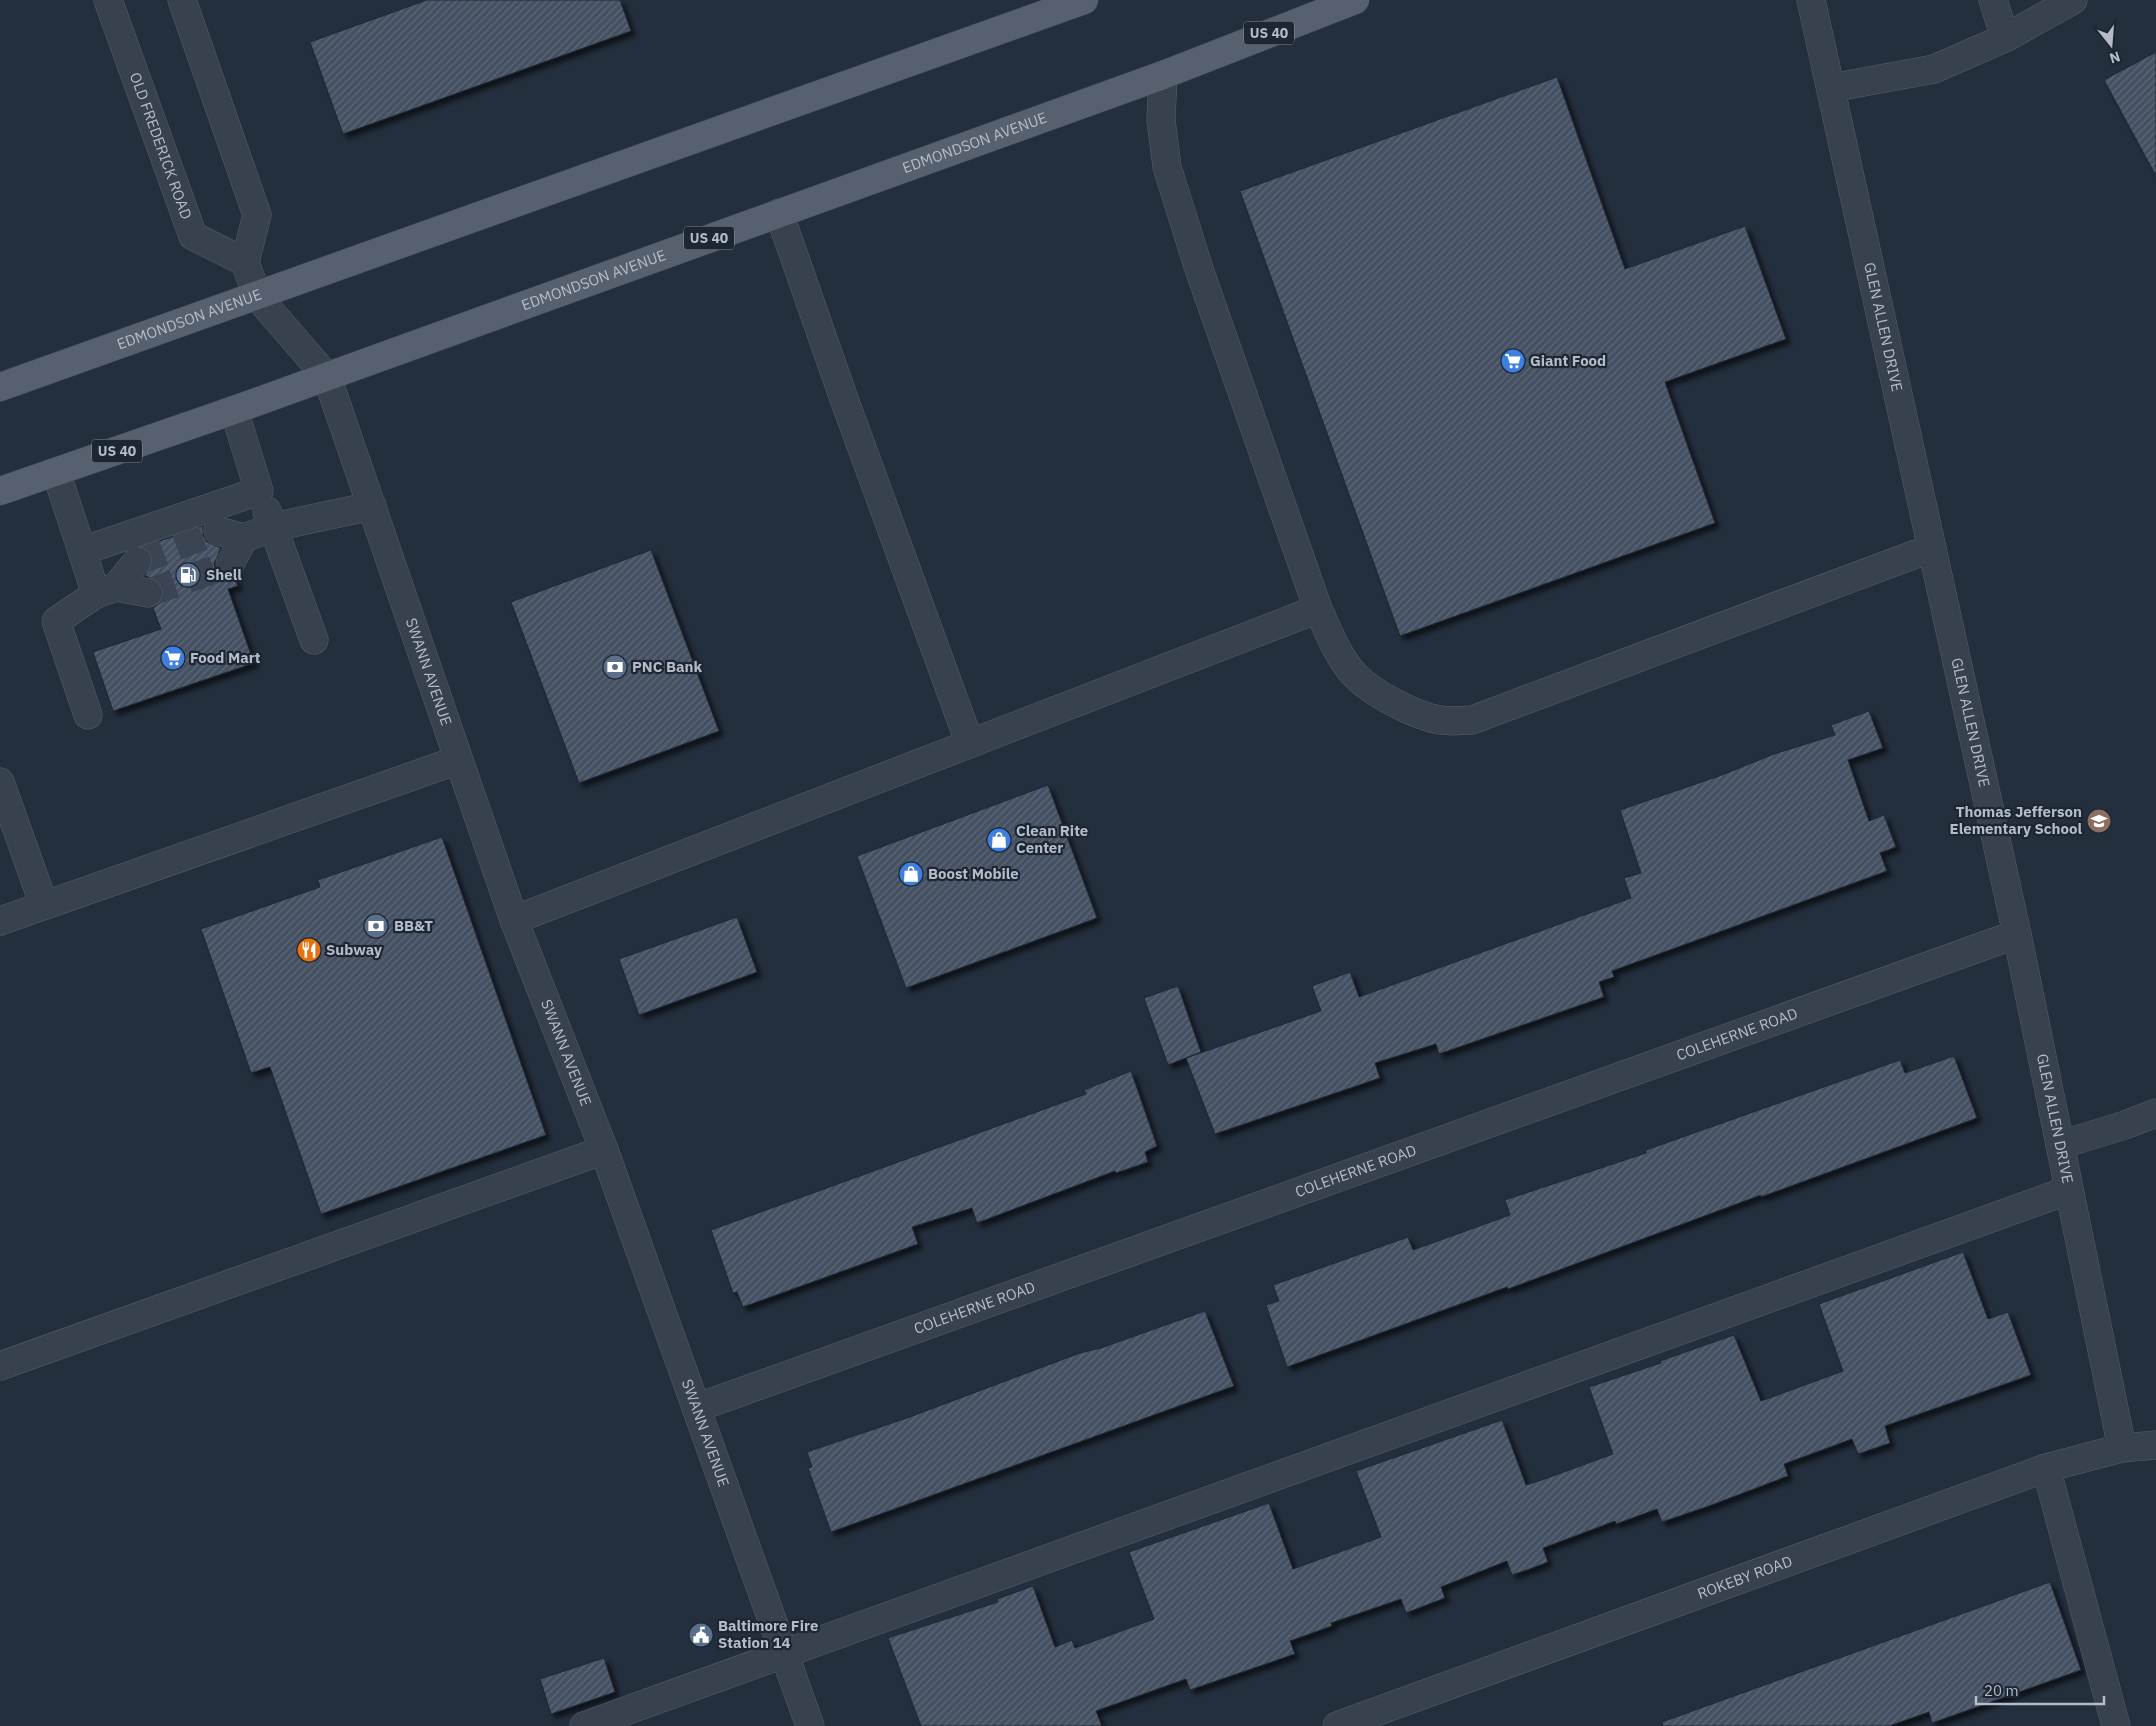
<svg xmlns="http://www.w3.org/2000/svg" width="2156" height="1726" font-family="'IBM Plex Sans',sans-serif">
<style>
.building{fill:url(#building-hatch);stroke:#1f2835;filter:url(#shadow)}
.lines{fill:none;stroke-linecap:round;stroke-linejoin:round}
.minor-tunnel{stroke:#3a4453;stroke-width:28;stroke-dasharray:28 14;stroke-linecap:butt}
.minor-casing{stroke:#565f6c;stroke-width:29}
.major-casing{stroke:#414a57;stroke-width:29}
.minor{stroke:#38414e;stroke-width:28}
.major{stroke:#56606e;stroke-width:28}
.labels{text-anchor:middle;stroke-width:4.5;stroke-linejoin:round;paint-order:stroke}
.shield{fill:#1d2633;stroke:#878f9c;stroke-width:1}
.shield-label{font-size:14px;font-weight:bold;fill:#b4bcc9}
.street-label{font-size:15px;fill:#b4bcc9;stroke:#1d2633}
.poi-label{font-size:15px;font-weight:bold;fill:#b4bcc9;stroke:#1d2633;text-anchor:start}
</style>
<defs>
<pattern id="building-hatch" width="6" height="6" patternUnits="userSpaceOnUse" patternTransform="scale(1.25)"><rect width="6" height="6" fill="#455162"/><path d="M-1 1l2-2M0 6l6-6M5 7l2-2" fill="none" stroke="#5d6877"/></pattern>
<filter id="shadow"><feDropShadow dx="4.5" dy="4.5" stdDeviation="2.5" flood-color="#0009"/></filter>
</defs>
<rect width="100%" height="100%" fill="#242f3e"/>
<path class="building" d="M 427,0 L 620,0 L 631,31 L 343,134 L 310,42 Z
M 2156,52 L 2156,176 L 2104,80 Z
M 1557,77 L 1625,269 L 1745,226 L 1786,339 L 1665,382 L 1715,523 L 1400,636 L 1240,191 Z
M 203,526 L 203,535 L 207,542 L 221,548 L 214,564 L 216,572 L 223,578 L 235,578 L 238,586 L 228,589 L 254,663 L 113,711 L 93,652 L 161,629 L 153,608 L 160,603 L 163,595 L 163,588 L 158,581 L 145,576 L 152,563 L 151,555 L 143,547 Z
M 651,550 L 719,731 L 579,783 L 511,602 Z
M 1869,711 L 1883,748 L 1848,760 L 1869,821 L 1884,815 L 1896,847 L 1880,853 L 1887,871 L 1612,971 L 1614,977 L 1599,982 L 1604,997 L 1439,1054 L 1436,1044 L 1375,1063 L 1380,1078 L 1215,1134 L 1186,1058 L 1321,1011 L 1312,986 L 1350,972 L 1359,997 L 1631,898 L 1624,878 L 1641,873 L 1620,810 L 1722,775 L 1774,754 L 1835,735 L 1831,725 Z
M 1048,785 L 1097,918 L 906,988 L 857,856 Z
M 442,837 L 546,1135 L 321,1214 L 270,1067 L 251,1073 L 201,929 L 320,887 L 318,880 Z
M 737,917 L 757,972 L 639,1015 L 619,959 Z
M 1178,986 L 1201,1052 L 1168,1065 L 1144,998 Z
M 1954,1056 L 1977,1118 L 1761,1197 L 1761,1195 L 1508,1289 L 1507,1287 L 1287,1367 L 1266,1305 L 1279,1301 L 1273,1285 L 1408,1237 L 1413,1250 L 1510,1215 L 1505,1200 L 1646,1153 L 1646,1150 L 1900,1060 L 1905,1073 Z
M 1131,1071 L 1157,1146 L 1145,1152 L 1148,1162 L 1116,1173 L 1115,1171 L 977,1223 L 972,1208 L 912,1227 L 918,1244 L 743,1307 L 737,1292 L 733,1293 L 711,1230 L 1086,1094 L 1084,1090 Z
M 1963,1252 L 1988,1319 L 2008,1312 L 2031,1375 L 1885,1426 L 1890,1443 L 1858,1454 L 1852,1439 L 1784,1464 L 1788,1476 L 1709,1506 L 1662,1522 L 1657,1509 L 1616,1524 L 1615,1521 L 1543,1548 L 1548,1562 L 1527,1570 L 1512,1575 L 1507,1561 L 1441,1587 L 1445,1598 L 1424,1606 L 1406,1613 L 1401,1599 L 1331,1623 L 1332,1626 L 1290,1641 L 1295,1654 L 1190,1690 L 1186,1679 L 1096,1711 L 1102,1726 L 921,1726 L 888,1638 L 998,1602 L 997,1599 L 1033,1586 L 1055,1647 L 1072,1640 L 1075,1648 L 1154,1619 L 1129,1552 L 1269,1503 L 1293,1569 L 1381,1537 L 1356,1471 L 1502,1420 L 1526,1485 L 1542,1480 L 1613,1454 L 1589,1387 L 1661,1363 L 1660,1361 L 1734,1335 L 1761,1401 L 1843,1371 L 1819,1304 Z
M 1205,1311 L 1234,1386 L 831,1532 L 808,1468 L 812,1467 L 807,1452 L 907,1418 L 1080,1353 L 1101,1348 Z
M 2050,1582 L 2081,1670 L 1932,1723 L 1929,1712 L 1889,1726 L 1663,1726 L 1662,1722 Z
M 604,1658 L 615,1692 L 551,1714 L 540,1679 Z"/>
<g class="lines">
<path class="minor-tunnel" d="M 137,561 L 218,531
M 148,593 L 230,564"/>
<defs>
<g id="minor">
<path id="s1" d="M 108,0 L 193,236 L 245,262 L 257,215 L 182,0"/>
<path id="s2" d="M 1811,0 L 2017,934 L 2122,1448"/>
<path d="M 1993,0 L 2005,38"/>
<path d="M 1163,75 L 1161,120 L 1167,167 L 1199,269 L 1318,609 C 1328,630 1337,655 1353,673 C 1369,692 1417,717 1441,720 C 1451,722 1462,720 1472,720 L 1932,548"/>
<path d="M 1831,88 L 1934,69 L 2005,38 L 2073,0"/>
<path d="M 779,213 L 843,396 L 970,744"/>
<path id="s3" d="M 245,262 L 257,296 L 327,377 L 514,920 L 604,1150 L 810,1726"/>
<path d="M 56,472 L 82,551 L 259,491 L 234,410"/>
<path d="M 267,511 L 273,527 L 372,506"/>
<path d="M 218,531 L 244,538 L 273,527 L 314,640"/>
<path d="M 82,551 L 96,594 L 116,587 L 137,561"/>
<path d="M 230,564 L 244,538"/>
<path d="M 116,587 L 148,593"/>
<path d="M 88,715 L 56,621 L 96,594"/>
<path d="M 0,782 L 44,905"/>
<path d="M 514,920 L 1318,609"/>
<path d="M 0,921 L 458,760"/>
<path d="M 2060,1145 L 2125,1125 L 2156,1113"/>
<path d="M 0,1366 L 604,1150"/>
<path id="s4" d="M 696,1408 L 2017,934"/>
<path d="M 2046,1468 L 2116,1726"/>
<path d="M 584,1726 L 2069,1190"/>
<path id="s5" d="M 1337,1726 L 2046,1468 L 2122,1448 L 2156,1445"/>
</g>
<g id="major">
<path id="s6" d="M 0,387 L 1084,0"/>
<path id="s7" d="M 0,491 L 234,410 L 1163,75 L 1355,0"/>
</g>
</defs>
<use href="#minor" class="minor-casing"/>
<use href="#major" class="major-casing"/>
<use href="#minor" class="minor"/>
<use href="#major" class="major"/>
</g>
<defs>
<symbol id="supermarket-disc" viewBox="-11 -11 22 22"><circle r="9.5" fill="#3f7fe0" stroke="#1d2633"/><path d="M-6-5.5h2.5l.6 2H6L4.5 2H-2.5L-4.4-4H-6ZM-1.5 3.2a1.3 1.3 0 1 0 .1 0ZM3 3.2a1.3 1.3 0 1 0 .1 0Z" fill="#fff"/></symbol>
<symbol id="fuel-disc" viewBox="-11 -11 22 22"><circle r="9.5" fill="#5c6f8a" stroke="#1d2633"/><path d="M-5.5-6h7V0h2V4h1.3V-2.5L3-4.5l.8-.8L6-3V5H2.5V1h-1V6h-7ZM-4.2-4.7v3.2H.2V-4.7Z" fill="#fff"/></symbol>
<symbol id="bank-disc" viewBox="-11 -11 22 22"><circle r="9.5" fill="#5c6f8a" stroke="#1d2633"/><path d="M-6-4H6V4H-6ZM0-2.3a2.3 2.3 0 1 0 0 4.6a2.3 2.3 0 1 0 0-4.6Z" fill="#fff"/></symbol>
<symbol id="school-disc" viewBox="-11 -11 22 22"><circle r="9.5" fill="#8d6e63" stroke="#1d2633"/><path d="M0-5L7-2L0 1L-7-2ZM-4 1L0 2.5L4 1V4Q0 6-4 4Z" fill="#fff"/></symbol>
<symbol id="shop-disc" viewBox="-11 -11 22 22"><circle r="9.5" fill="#3f7fe0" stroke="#1d2633"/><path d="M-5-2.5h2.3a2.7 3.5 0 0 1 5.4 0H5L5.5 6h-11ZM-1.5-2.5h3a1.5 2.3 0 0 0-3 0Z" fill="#fff"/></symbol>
<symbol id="restaurant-disc" viewBox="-11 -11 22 22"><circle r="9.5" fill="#e8710a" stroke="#1d2633"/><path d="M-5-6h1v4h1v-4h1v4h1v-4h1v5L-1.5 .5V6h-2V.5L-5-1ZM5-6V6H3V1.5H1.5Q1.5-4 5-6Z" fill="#fff"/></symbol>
<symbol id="civic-disc" viewBox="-11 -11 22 22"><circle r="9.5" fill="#5c6f8a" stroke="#1d2633"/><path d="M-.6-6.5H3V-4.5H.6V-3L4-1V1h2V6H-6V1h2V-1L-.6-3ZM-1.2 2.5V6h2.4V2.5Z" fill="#fff"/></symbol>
</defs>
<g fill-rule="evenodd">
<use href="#supermarket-disc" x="1499" y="347" width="28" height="28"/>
<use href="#fuel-disc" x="174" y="561" width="28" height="28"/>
<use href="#supermarket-disc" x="159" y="644" width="28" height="28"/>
<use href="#bank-disc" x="601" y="653" width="28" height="28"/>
<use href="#school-disc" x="2085" y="807" width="28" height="28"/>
<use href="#shop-disc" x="985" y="826" width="28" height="28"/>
<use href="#shop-disc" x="897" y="860" width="28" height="28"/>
<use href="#bank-disc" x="362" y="912" width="28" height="28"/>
<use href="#restaurant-disc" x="295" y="936" width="28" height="28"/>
<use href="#civic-disc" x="687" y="1621" width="28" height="28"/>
</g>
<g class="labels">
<g class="shield">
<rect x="1244" y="21.5" width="50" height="23" rx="4"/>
<rect x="684" y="226.5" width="50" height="23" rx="4"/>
<rect x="92" y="439.5" width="50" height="23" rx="4"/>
</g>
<g class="shield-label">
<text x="1269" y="38">US 40</text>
<text x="709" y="243">US 40</text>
<text x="117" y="456">US 40</text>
</g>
<g class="street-label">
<text dy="5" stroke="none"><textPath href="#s7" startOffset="1035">EDMONDSON AVENUE</textPath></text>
<text dy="5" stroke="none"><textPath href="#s1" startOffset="155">OLD FREDERICK ROAD</textPath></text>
<text dy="5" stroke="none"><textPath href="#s7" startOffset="630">EDMONDSON AVENUE</textPath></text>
<text dy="5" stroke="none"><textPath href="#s6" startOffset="201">EDMONDSON AVENUE</textPath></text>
<text dy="5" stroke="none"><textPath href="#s2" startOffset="335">GLEN ALLEN DRIVE</textPath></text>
<text dy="5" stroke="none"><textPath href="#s3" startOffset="455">SWANN AVENUE</textPath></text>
<text dy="5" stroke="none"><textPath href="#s2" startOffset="740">GLEN ALLEN DRIVE</textPath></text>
<text dy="5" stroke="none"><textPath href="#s4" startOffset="1106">COLEHERNE ROAD</textPath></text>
<text dy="5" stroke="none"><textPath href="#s3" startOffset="860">SWANN AVENUE</textPath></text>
<text dy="5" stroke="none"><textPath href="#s2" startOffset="1145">GLEN ALLEN DRIVE</textPath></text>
<text dy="5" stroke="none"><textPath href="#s4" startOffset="701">COLEHERNE ROAD</textPath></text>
<text dy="5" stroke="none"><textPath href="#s4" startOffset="296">COLEHERNE ROAD</textPath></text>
<text dy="5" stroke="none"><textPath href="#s3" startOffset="1265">SWANN AVENUE</textPath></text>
<text dy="5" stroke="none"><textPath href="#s5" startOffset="434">ROKEBY ROAD</textPath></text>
</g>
<g class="poi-label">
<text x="1530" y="366">Giant Food</text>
<text x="206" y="580">Shell</text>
<text x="190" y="663">Food Mart</text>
<text x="632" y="672">PNC Bank</text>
<text x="2082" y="817" text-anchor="end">Thomas Jefferson<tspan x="2082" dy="17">Elementary School</tspan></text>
<text x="1016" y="836">Clean Rite<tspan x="1016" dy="17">Center</tspan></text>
<text x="928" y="879">Boost Mobile</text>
<text x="394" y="931">BB&amp;T</text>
<text x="326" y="955">Subway</text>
<text x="718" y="1631">Baltimore Fire<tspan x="718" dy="17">Station 14</tspan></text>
</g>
</g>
<g transform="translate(2111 45) rotate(163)" stroke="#1d2633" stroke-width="4" paint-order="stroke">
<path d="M0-4L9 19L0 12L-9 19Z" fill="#b4bcc9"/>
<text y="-8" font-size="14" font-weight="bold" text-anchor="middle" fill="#b4bcc9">N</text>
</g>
<path d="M1976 1696v8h128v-8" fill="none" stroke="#b4bcc9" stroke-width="2.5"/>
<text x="1984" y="1696" font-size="15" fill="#b4bcc9" stroke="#1d2633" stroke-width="4" paint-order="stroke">20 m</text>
</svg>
